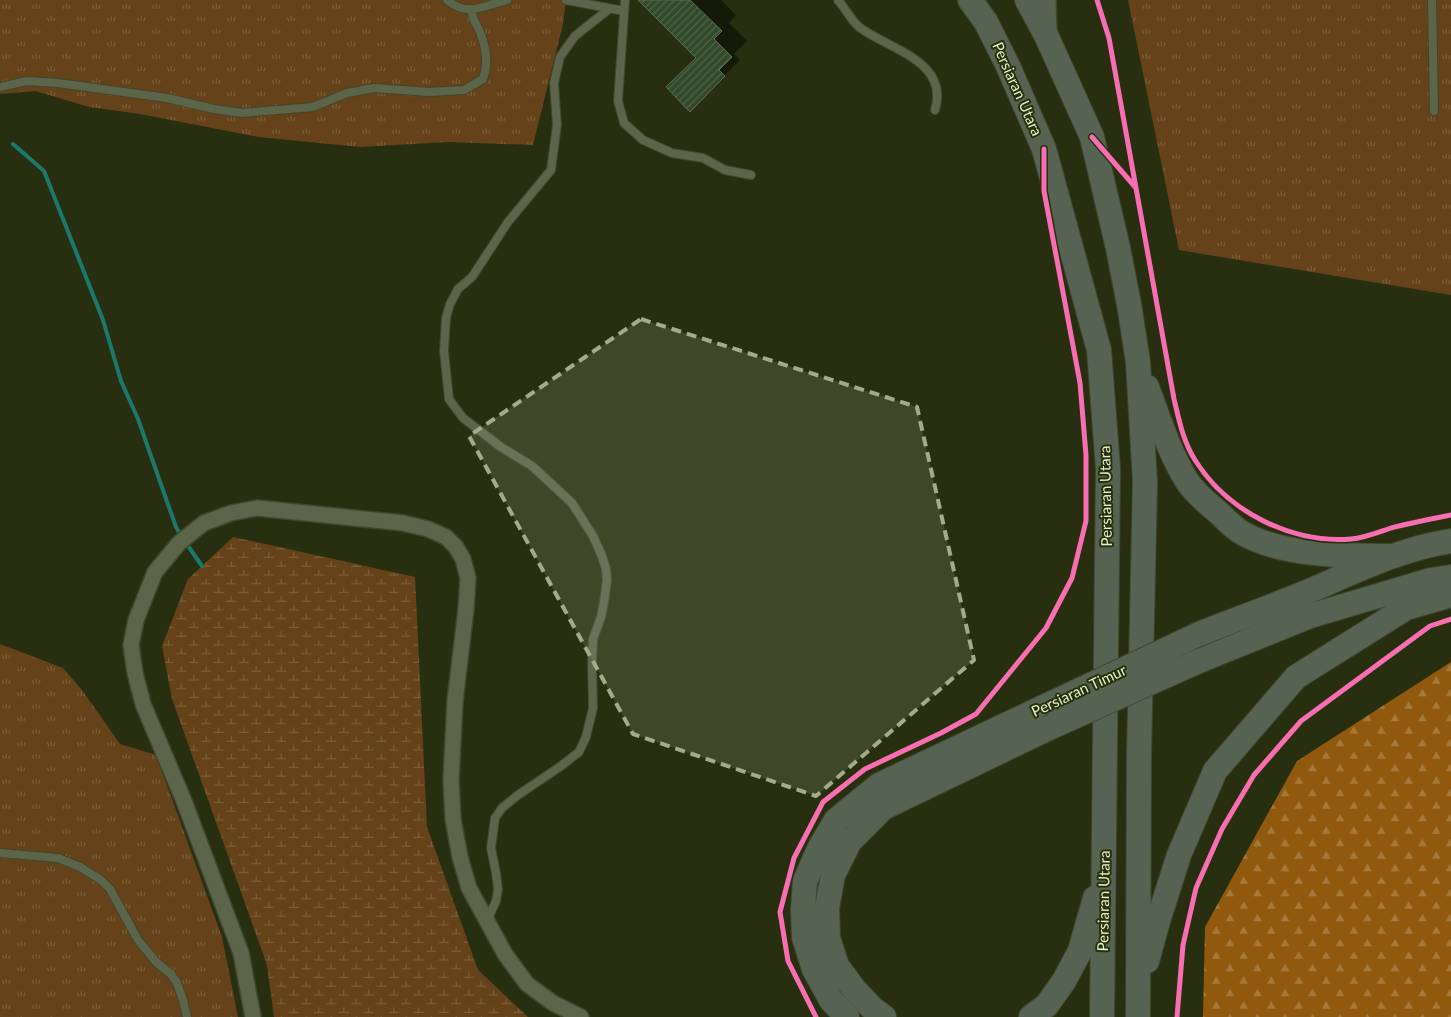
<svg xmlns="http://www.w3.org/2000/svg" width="1451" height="1017" font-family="Lato,sans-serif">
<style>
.grass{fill:url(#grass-tufts)}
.forest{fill:url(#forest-firs)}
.wetland{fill:url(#wetland-marsh)}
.shadow{fill:#0007}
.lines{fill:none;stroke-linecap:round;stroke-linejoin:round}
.stream{stroke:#1a796c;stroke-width:4}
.building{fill:url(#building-hatch);stroke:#606d55}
.lane-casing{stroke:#40472f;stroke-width:10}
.street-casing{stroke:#40472f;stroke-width:18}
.secondary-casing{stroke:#40472f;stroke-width:24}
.primary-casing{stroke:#40472f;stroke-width:26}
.lane{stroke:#5c6449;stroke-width:8}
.street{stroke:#5c6449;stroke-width:15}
.secondary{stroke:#59634e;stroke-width:21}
.primary{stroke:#566353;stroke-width:24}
.primary-bridge-casing{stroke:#40472f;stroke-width:26;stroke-linecap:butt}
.primary-bridge{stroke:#566353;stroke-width:24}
.cycleway-casing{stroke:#26310b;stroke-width:8}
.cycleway{stroke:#f96db3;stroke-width:5}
.marked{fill:#a1ac8a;fill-opacity:0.2;stroke:#a1ac8a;stroke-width:4;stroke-dasharray:10 6;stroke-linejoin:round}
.labels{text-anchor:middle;stroke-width:4;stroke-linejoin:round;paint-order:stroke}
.street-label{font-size:15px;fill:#e2f0cb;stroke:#26310b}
</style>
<defs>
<pattern id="grass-tufts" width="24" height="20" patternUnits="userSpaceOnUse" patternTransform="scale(1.25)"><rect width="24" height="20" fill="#654219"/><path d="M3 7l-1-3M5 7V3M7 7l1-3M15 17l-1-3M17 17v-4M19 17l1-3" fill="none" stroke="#7b5e39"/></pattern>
<pattern id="forest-firs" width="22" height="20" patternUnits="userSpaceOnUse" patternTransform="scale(1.25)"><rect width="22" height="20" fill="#91590d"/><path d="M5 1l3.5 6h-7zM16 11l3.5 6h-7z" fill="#a5793a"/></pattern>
<pattern id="wetland-marsh" width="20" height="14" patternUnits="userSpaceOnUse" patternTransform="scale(1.25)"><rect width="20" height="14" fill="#654219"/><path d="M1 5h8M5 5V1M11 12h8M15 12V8" fill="none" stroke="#7b5e39"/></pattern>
<pattern id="building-hatch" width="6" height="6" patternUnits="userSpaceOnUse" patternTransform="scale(1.25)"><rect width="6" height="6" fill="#324929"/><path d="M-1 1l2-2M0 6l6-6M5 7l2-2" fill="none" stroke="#4f6447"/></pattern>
</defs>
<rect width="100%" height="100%" fill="#282f10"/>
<path class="grass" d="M 0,0 L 566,0 L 563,24 L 533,145 L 448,142 L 360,147 L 259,137 L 140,114 L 89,107 L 36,91 L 0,94 Z
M 1128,0 L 1451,0 L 1451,295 L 1179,250 Z
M 0,644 L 63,668 L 82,690 L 120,744 L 156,755 L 222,937 L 238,1017 L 0,1017 Z"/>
<path class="forest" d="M 1451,662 L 1451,1017 L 1203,1017 L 1205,927 L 1297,761 Z"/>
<path class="wetland" d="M 233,537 L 415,577 L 427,827 L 478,970 L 528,1017 L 274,1017 L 267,965 L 172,699 L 162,646 L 188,579 Z"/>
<path class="shadow" d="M 640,0 L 721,0 L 736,15 L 729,23 L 747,41 L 734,54 L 740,60 L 690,110 L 697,57 Z"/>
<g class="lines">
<path class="stream" d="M 13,144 L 44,171 L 103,320 L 121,381 L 138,419 L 176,527 L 182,537
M 186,543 L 202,566"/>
</g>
<path class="building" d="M 638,0 L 690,0 L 722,31 L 714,39 L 732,57 L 719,70 L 725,76 L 690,112 L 666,87 L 696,58 Z"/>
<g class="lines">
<defs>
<path id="lane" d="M 447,0 C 468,18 485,5 507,0
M 566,0 L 624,11
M 625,0 L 618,101 L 624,123 L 643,140 L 672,153 L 703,158 L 725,170 L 751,175
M 838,0 C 845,8 851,20 859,27 C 888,49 950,61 935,110
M 1432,0 L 1434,111
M 0,87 L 27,81 L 58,83 L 167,98 L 214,109 L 242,113 L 313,107 L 347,93 L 374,88 L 429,92 L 464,90 L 483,79 C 489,63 486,47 480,32 C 476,24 472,18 471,9
M 0,853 L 58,858 L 80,867 L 101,880 L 110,889 L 138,940 L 157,963 L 171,974 L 177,983 L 183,1000 L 187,1017
M 487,921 L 496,901 L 498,889 L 496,873 L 491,848 L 495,818 L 502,808 L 518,795 L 561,766 L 579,752 L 586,737 L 593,708 L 592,662 L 593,639 L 601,617 L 604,602 L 607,580 L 606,569 L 602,556 L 593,536 L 572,503 L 532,466 L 501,447 L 463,418 L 449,399 L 444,351 L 446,318 L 450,304 L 458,289 L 472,277 L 508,222 L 551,170 L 557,125 L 554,83 L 560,57 L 575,36 L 609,9"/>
<path id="street" d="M 253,1017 L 241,953 L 184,801 L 143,704 L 135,673 L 131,645 L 136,620 L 155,572 L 179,543 L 204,523 L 231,513 L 257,508 L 403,523 L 428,529 L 446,537 L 456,547 L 463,559 L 468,578 L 466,609 L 455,701 L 451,780 L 453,819 L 460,857 L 469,888 L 505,954 L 527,984 L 553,1003 L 581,1017"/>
<path id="secondary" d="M 1045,0 L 1046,35"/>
<path id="primary" d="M 970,0 L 986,22 L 1008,66 L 1044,149 L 1099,350 L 1108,469 L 1102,1017
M 1027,0 L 1046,35 L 1092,137 L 1118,248 L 1129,304 L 1138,362 L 1145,482 L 1139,755 L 1138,1017
M 1147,387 C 1159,419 1169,452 1187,481 C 1195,493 1208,504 1219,513 C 1225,519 1232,526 1239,531 C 1278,556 1345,556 1391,556
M 1199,634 C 1237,619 1276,605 1314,589 C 1358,570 1403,548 1451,541
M 1199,661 L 1310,616 L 1431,580 L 1451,577
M 1147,961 L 1158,921 L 1179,855 L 1215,771 L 1296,677 L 1406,608 L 1451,595
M 847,1017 L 831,1000 L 814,969 L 804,937 L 803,909 L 805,881 L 819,849 L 836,820 L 879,785 L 1052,703
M 884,1017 L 873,1009 L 854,989 L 837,966 L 828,938 L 827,908 L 833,875 L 850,841 L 883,808 L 1049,728
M 1031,1017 L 1047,1005 L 1064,981 L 1080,951 L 1095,898"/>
</defs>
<use href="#lane" class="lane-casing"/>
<use href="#street" class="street-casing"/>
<use href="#secondary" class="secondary-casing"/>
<use href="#primary" class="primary-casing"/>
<use href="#lane" class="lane"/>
<use href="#street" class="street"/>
<use href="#secondary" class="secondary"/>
<use href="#primary" class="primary"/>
<defs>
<path id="primary-bridge" d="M 1052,703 L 1199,634
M 1049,728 L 1199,661"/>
</defs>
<use href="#primary-bridge" class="primary-bridge-casing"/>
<use href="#primary-bridge" class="primary-bridge"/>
<defs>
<path id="cycleway" d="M 1097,0 L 1109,38 L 1174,399 C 1179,420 1183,441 1195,460 C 1227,511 1291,544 1351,539 C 1364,538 1379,532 1391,528 C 1411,523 1431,519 1451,515
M 1092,137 L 1136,188
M 816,1017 L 788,961 L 780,912 L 794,858 L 823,802 L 865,769 L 941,733 L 976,714 L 1046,628 L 1072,578 L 1086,521 L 1086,455 L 1080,383 L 1044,191 L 1044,149
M 1177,1017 L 1183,945 L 1196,888 L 1222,829 L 1254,775 L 1301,721 L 1430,626 L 1451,619"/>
</defs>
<use href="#cycleway" class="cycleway-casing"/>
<use href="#cycleway" class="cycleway"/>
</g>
<path class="marked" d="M 641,319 L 917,407 L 974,660 L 816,796 L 633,734 L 469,436 Z"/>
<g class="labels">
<g class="street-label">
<text transform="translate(1017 89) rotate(66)" y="5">Persiaran Utara</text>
<text transform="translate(1106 496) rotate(-91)" y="5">Persiaran Utara</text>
<text transform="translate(1079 691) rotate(-25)" y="5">Persiaran Timur</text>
<text transform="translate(1104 901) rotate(-89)" y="5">Persiaran Utara</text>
</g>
</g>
</svg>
